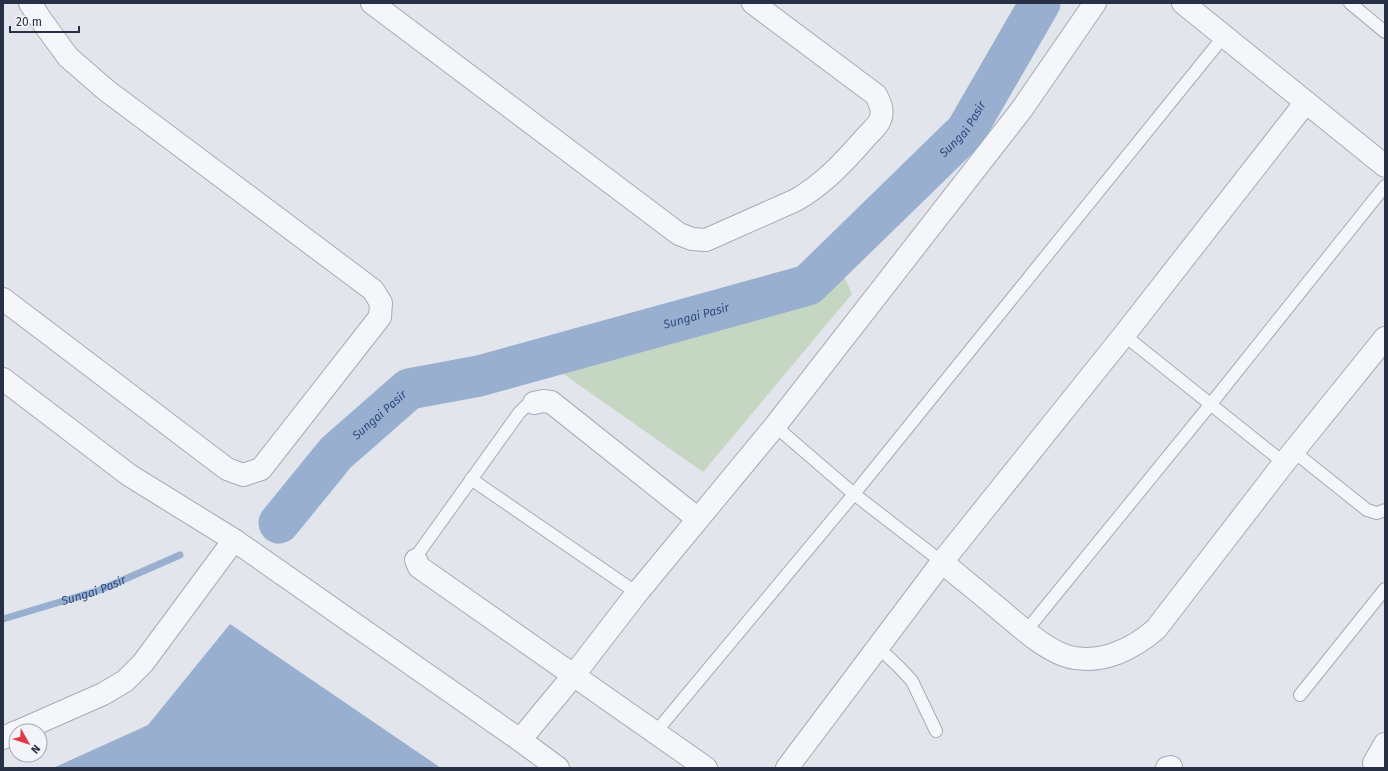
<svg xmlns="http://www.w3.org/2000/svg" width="1388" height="771" font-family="'Fira Sans',sans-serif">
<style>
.green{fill:#c5d7c2}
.water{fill:#99afd0}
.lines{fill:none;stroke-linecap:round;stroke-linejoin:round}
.stream{stroke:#99afd0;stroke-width:7}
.river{stroke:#99afd0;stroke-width:41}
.service-casing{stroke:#a6abb7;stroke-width:14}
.minor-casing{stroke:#a6abb7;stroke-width:24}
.tertiary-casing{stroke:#a6abb7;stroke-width:24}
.service{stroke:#f5f6f9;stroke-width:12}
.minor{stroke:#f5f6f9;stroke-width:22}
.tertiary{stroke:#f5f6f9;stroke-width:22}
.labels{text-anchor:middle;stroke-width:3;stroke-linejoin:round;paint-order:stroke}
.water-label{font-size:12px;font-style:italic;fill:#2d4b7f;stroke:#f2f4f9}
</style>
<rect width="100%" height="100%" fill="#e2e5ec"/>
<path class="green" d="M 839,264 L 852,294 L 703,472 L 562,373 L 813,289 Z"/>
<path class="water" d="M 230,624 L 441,768 L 53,768 L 148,725 Z"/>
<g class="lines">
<path class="stream" id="s1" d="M 3,619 L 100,590 L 180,555"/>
<path class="river" id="s2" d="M 279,523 L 336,453 L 409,389 L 479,376 L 808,285 L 966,131 L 1040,3"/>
<defs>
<path id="service" d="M 1350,3 L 1385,32
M 1124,335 L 1284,463
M 775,426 L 854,494 L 942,562
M 1293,451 L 1367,510 L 1377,513 L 1385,510
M 471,479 L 637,593
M 416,560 L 420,551 L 519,413 L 526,406 L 534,403
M 1026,631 L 1210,405 L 1385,186
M 878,647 L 900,668 L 912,681 L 936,731
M 1300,695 L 1385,589
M 655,733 L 854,494 L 1224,36"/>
<path id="minor" d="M 372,3 L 679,234 L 692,239 L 706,240 L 796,200 C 824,184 845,161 866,137 C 870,132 878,126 880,120 C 884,111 880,103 876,95 L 753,3
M 1183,3 L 1385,166
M 3,299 L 227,469 L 243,475 L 261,469 L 380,317 L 381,303 L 373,290 L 106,90 L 68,57 L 41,20 L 30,3
M 534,403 L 543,401 L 551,402 L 698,519
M 416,560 L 419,567 L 706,768
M 942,562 C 961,578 980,593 999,609 C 1018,625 1050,655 1075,658 C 1105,663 1134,648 1156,629 L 1284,463 L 1385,338
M 19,731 L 103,694 L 125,681 L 143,663 L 234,540
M 3,738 L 16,732
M 520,740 L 573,676 L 637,593 L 775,426 L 1022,109 L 1095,3
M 1374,763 L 1385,744
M 787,768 L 942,562 L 1124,335 L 1306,102
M 1167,768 L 1171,767"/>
<path id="tertiary" d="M 3,379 L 129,475 L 234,540 L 520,740 L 558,768"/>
</defs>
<use href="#service" class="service-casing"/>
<use href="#minor" class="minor-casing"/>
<use href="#tertiary" class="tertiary-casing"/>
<use href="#service" class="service"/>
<use href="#minor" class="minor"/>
<use href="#tertiary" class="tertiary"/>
</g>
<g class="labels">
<g class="water-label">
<text dy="4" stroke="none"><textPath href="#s2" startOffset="820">Sungai Pasir</textPath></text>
<text dy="4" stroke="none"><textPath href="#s2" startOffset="484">Sungai Pasir</textPath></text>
<text dy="4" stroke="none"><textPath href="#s2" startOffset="148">Sungai Pasir</textPath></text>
<text dy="4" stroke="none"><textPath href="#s1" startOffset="95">Sungai Pasir</textPath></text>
</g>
</g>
<rect width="1388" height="771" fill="none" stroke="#283046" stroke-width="8"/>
<g transform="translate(28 743) rotate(129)"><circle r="19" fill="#f2f4f9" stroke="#a1a6b1"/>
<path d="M0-3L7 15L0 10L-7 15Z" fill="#de3a45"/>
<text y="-6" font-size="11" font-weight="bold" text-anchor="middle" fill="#283046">N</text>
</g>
<path d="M10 26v6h69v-6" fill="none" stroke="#283046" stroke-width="2"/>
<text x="16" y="26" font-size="12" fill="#283046" stroke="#f2f4f9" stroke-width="3" paint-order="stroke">20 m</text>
</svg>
